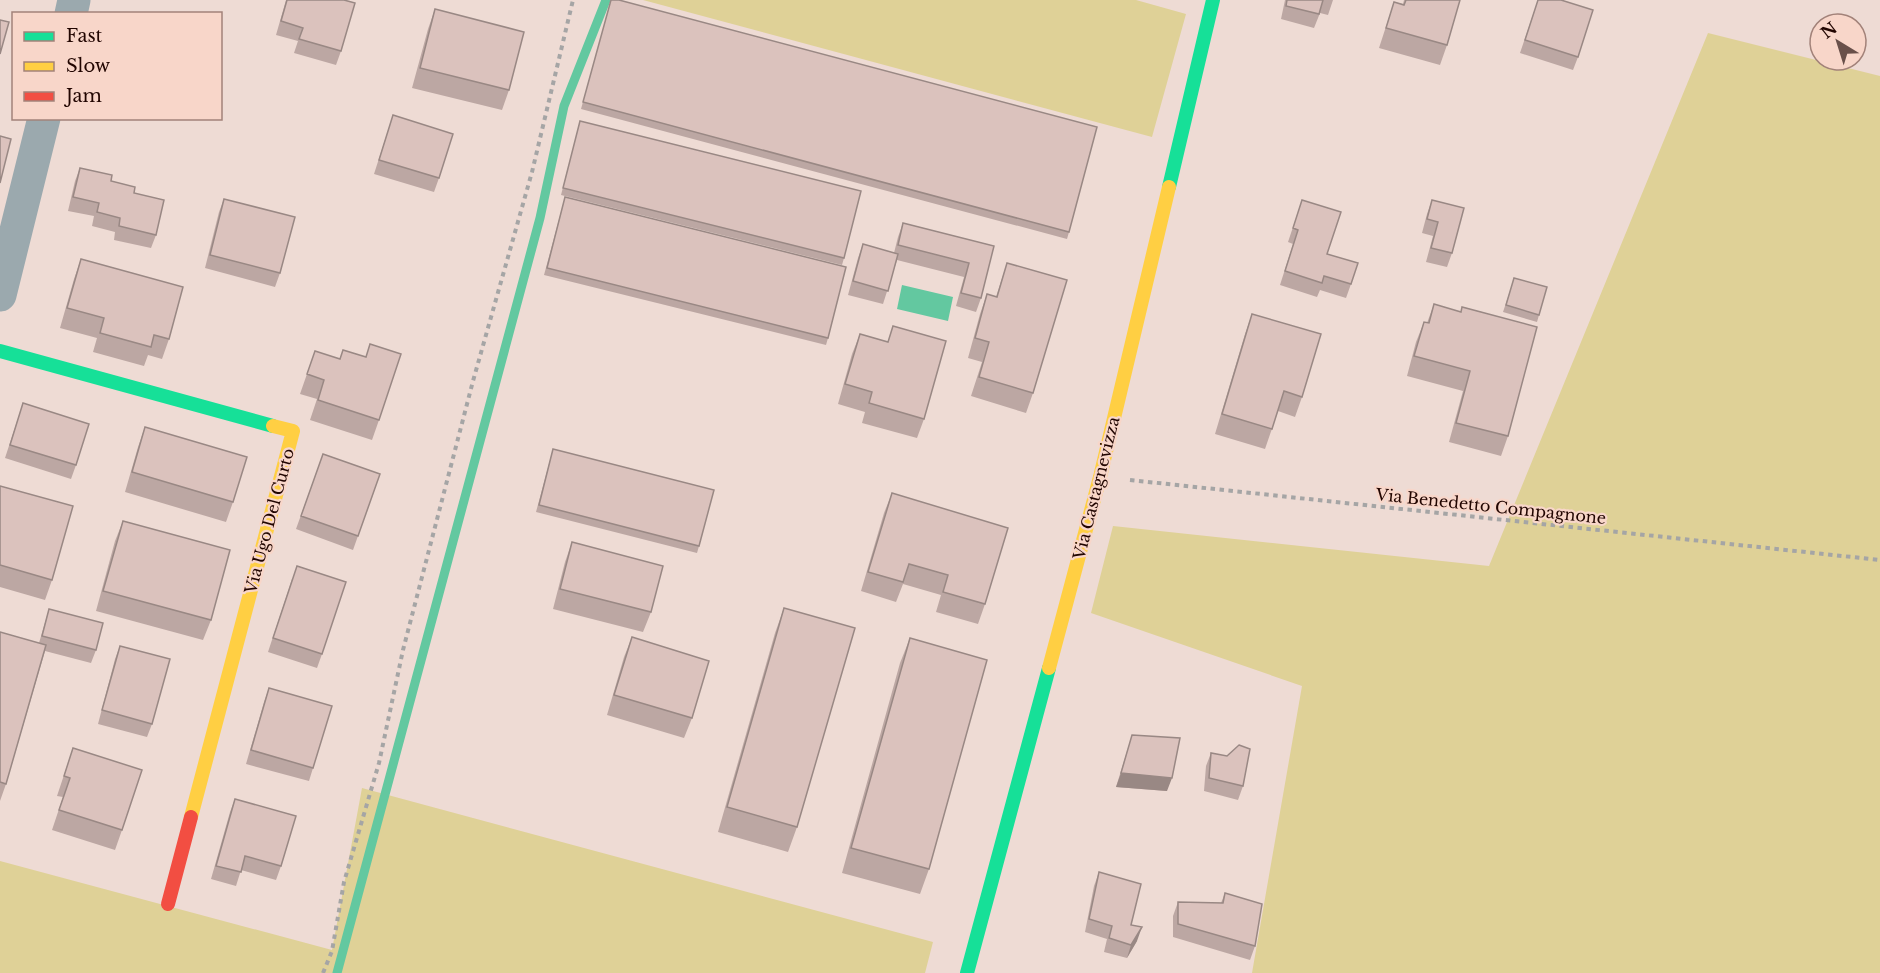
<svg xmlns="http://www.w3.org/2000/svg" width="1880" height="973" font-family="'Libre Baskerville',serif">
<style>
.green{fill:#dfd197}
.water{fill:#63c8a0}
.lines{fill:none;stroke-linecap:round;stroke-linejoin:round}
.stream{stroke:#63c8a0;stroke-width:9}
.path{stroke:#a5a5a5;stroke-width:4;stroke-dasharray:4.5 4.5;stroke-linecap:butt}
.street{stroke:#9ba9ae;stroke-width:33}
.fast{stroke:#16e098;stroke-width:14}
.slow{stroke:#ffcf43;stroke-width:14}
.jam{stroke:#f24e42;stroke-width:14}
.wall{fill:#bca7a3}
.shaded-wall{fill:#998884}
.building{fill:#dbc2bd;stroke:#998884;stroke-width:1.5}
.labels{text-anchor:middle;stroke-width:4.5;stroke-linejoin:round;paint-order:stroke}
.street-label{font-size:16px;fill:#210500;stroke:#f8d6c9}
</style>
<rect width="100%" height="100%" fill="#eedbd4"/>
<path class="green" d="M 643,0 L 1136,0 L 1186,14 L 1152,137 Z
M 1708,33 L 1880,76 L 1880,973 L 1252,973 L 1302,686 L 1091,613 L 1113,526 L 1489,566 Z
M 362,788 L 933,942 L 925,973 L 0,973 L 0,861 L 332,950 Z"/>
<path class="water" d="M 902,285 L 953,297 L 948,321 L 897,309 Z"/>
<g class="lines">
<path class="stream" d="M 337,973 L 540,218 L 564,106 L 606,0"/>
<path class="path" d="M 1130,480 L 1880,560
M 323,973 L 332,951 L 344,882 L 379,763 L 403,650 L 473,381 L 532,172 L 573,0"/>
<path class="street" d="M 71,14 L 74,0
M 0,295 L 44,118"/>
<path class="fast" d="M 1169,187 L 1213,0
M 0,351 L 273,426
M 967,973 L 1049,668"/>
<path class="slow" d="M 1049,668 L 1100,477 L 1169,187
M 191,817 L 293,431 L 273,426"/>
<path class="jam" d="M 168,904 L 191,817"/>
</g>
<path class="wall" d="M 286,0 L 344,0 L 341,51 L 336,65 L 294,53 L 298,41 L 276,35 Z
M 611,0 L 1069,232 L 1067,239 L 581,109 Z
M 1285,0 L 1333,0 L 1328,15 L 1320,13 L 1314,28 L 1281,19 Z
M 1404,0 L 1460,0 L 1447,45 L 1440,65 L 1379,48 L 1394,2 L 1403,4 Z
M 1538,0 L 1578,57 L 1573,70 L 1520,53 Z
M 435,9 L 509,90 L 502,110 L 412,88 L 428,29 Z
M 393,115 L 439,178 L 434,192 L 374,174 Z
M 580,121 L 844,258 L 842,265 L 561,195 Z
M 80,168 L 111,181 L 134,193 L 156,235 L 151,248 L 114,240 L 115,232 L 92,226 L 94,216 L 68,211 L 75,181 Z
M 565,197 L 828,338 L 826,345 L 544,275 Z
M 224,199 L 280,273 L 275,287 L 205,268 L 219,212 Z
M 1302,200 L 1327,254 L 1351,284 L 1346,298 L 1320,290 L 1317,297 L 1280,285 L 1293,244 L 1288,242 Z
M 1432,200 L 1452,253 L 1447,267 L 1426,262 L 1433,236 L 1422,233 L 1427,214 Z
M 903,223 L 994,246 L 981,298 L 976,312 L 956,306 L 964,277 L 897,260 L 883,304 L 848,295 L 858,258 L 863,244 L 894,253 L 898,237 Z
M 81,259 L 169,339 L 162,359 L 148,355 L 144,366 L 93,352 L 97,338 L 60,328 L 74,279 Z
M 1007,263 L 1033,393 L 1026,413 L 971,396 L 982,362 L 968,358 L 980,314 L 987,294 L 996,297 Z
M 1512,285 L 1539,315 L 1537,322 L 1503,312 Z
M 1434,304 L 1508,436 L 1501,456 L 1449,442 L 1463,391 L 1407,376 L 1416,342 L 1424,322 L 1427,323 Z
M 1252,314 L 1302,397 L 1295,417 L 1278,411 L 1265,449 L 1215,434 L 1245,334 Z
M 893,326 L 924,419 L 917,438 L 862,423 L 865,412 L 838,404 L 852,354 L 860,334 L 888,342 Z
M 315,351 L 379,420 L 372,440 L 310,420 L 317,399 L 300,394 Z
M 23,403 L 76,465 L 71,479 L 5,458 Z
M 145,427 L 233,502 L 226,522 L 125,492 L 138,447 Z
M 553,449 L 699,546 L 697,553 L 536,512 Z
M 323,454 L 380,474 L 353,550 L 296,529 Z
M 0,486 L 52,580 L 45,600 L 0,587 Z
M 892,493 L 985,604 L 978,624 L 936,612 L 941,595 L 903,584 L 896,602 L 861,591 L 884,513 Z
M 123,521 L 211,620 L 203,640 L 96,611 L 115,541 Z
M 572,542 L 651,612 L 643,632 L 553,609 L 565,562 Z
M 292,579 L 322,654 L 317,668 L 268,652 Z
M 784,608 L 797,827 L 788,852 L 718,832 L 775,633 Z
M 49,609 L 96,650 L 91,663 L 45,651 L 6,784 L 0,801 L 0,632 L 39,643 Z
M 632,637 L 692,718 L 684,738 L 607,715 L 624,657 Z
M 910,638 L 929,869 L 920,894 L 842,873 L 900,663 Z
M 120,646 L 152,724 L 147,737 L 98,724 L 115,659 Z
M 269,688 L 313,768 L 309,781 L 246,764 L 264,702 Z
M 1132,735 L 1167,791 L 1116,787 Z
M 73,748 L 122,830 L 115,850 L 52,830 L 63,797 L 57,796 Z
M 1211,753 L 1243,786 L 1238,800 L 1204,791 L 1206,766 Z
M 235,799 L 281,866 L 276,880 L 241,870 L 236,886 L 211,879 L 230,812 Z
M 1099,872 L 1131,925 L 1137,941 L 1127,958 L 1104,952 L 1107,939 L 1085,932 L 1094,886 Z
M 1225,893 L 1255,946 L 1250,960 L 1173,937 L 1173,916 L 1178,902 L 1221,903 Z"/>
<path class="shaded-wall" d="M 1121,773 L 1172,778 L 1167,791 L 1116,787 Z
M 1142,927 L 1137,941 L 1127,958 L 1131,945 Z"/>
<path class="building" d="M 287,0 L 344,0 L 355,3 L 341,51 L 299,39 L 303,28 L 281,21 Z
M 611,0 L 619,0 L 1097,127 L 1069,232 L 583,102 Z
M 1287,0 L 1323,0 L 1319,14 L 1286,6 Z
M 1406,0 L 1460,0 L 1447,45 L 1386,28 L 1394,2 L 1404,5 Z
M 1538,0 L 1561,0 L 1593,10 L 1578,57 L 1525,40 Z
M 435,9 L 524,32 L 509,90 L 420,68 Z
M 0,20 L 9,22 L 0,54 Z
M 393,115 L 453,134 L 439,178 L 379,160 Z
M 580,121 L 861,191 L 844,258 L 563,188 Z
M 0,136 L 11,139 L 0,183 Z
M 80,168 L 112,175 L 111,181 L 135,187 L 134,193 L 164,200 L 156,235 L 119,226 L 120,218 L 97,212 L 99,203 L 73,197 Z
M 565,197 L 846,267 L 828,338 L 547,268 Z
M 224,199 L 295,217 L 280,273 L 210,255 Z
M 1302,200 L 1341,212 L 1327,254 L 1358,263 L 1351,284 L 1324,276 L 1322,283 L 1285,271 L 1298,230 L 1293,228 Z
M 1432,200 L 1464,208 L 1452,253 L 1431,248 L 1438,222 L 1427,219 Z
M 903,223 L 994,246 L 981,298 L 961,293 L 969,263 L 898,245 Z
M 863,244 L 898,254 L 888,291 L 853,281 Z
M 81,259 L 183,287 L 169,339 L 154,335 L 151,347 L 100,333 L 104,318 L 67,308 Z
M 1007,263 L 1067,280 L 1033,393 L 979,377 L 989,342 L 975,338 L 987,294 L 997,297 Z
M 1514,278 L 1547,287 L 1539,315 L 1506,305 Z
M 1434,304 L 1461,312 L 1462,307 L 1537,327 L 1508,436 L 1456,423 L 1470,371 L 1414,356 L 1424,322 L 1429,323 Z
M 1252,314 L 1321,334 L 1302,397 L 1284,391 L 1272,429 L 1222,414 Z
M 893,326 L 946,341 L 924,419 L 869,403 L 872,392 L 845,384 L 860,334 L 888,342 Z
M 370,344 L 401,354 L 379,420 L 318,400 L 324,380 L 307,374 L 315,351 L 340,359 L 343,350 L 366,357 Z
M 23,403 L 89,424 L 76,465 L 10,445 Z
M 145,427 L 247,457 L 233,502 L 132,472 Z
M 553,449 L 714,490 L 699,546 L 539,505 Z
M 323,454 L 380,474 L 358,536 L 301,516 Z
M 0,486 L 73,506 L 52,580 L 0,565 Z
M 892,493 L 1008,528 L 985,604 L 943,592 L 948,575 L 909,564 L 903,582 L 868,572 Z
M 123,521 L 230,550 L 211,620 L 103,591 Z
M 572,542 L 663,566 L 651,612 L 560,589 Z
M 297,566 L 346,582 L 322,654 L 273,638 Z
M 784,608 L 855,628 L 797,827 L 727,807 Z
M 49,609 L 103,623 L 96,650 L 42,636 Z
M 0,632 L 46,645 L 6,784 L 0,782 Z
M 632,637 L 709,661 L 692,718 L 614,695 Z
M 910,638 L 987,660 L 929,869 L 851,848 Z
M 120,646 L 170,659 L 152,724 L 102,710 Z
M 269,688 L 332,706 L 313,768 L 251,750 Z
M 1132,735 L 1180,738 L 1172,778 L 1121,773 Z
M 1239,745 L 1250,749 L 1243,786 L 1209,778 L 1211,753 L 1227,756 Z
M 73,748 L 142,770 L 122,830 L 59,810 L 70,778 L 64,776 Z
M 235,799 L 296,816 L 281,866 L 245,856 L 241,872 L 216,866 Z
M 1099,872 L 1141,884 L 1131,925 L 1142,927 L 1131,945 L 1109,938 L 1112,926 L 1089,919 Z
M 1225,893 L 1262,904 L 1255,946 L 1178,924 L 1178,902 L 1223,903 Z"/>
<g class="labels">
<g class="street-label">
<text transform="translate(1096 488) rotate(-76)" y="6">Via Castagnevizza</text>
<text transform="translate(1491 506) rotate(6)" y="6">Via Benedetto Compagnone</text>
<text transform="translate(269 521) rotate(-75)" y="6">Via Ugo Del Curto</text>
</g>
</g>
<rect x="12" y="12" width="210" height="108" fill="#f8d6c9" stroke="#a28279" stroke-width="1.5"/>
<rect x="24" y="32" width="30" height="9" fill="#16e098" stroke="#a28279" stroke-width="1.5"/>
<text x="66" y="42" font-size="18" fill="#210500">Fast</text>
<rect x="24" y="62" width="30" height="9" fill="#ffcf43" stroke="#a28279" stroke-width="1.5"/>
<text x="66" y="72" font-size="18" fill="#210500">Slow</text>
<rect x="24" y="92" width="30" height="9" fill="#f24e42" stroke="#a28279" stroke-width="1.5"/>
<text x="66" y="102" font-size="18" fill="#210500">Jam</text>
<g transform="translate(1838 42) rotate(322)"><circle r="28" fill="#f8d6c9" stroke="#a28279" stroke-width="1.5"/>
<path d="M0-4.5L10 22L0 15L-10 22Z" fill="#69504a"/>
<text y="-9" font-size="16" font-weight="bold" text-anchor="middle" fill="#210500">N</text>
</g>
</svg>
